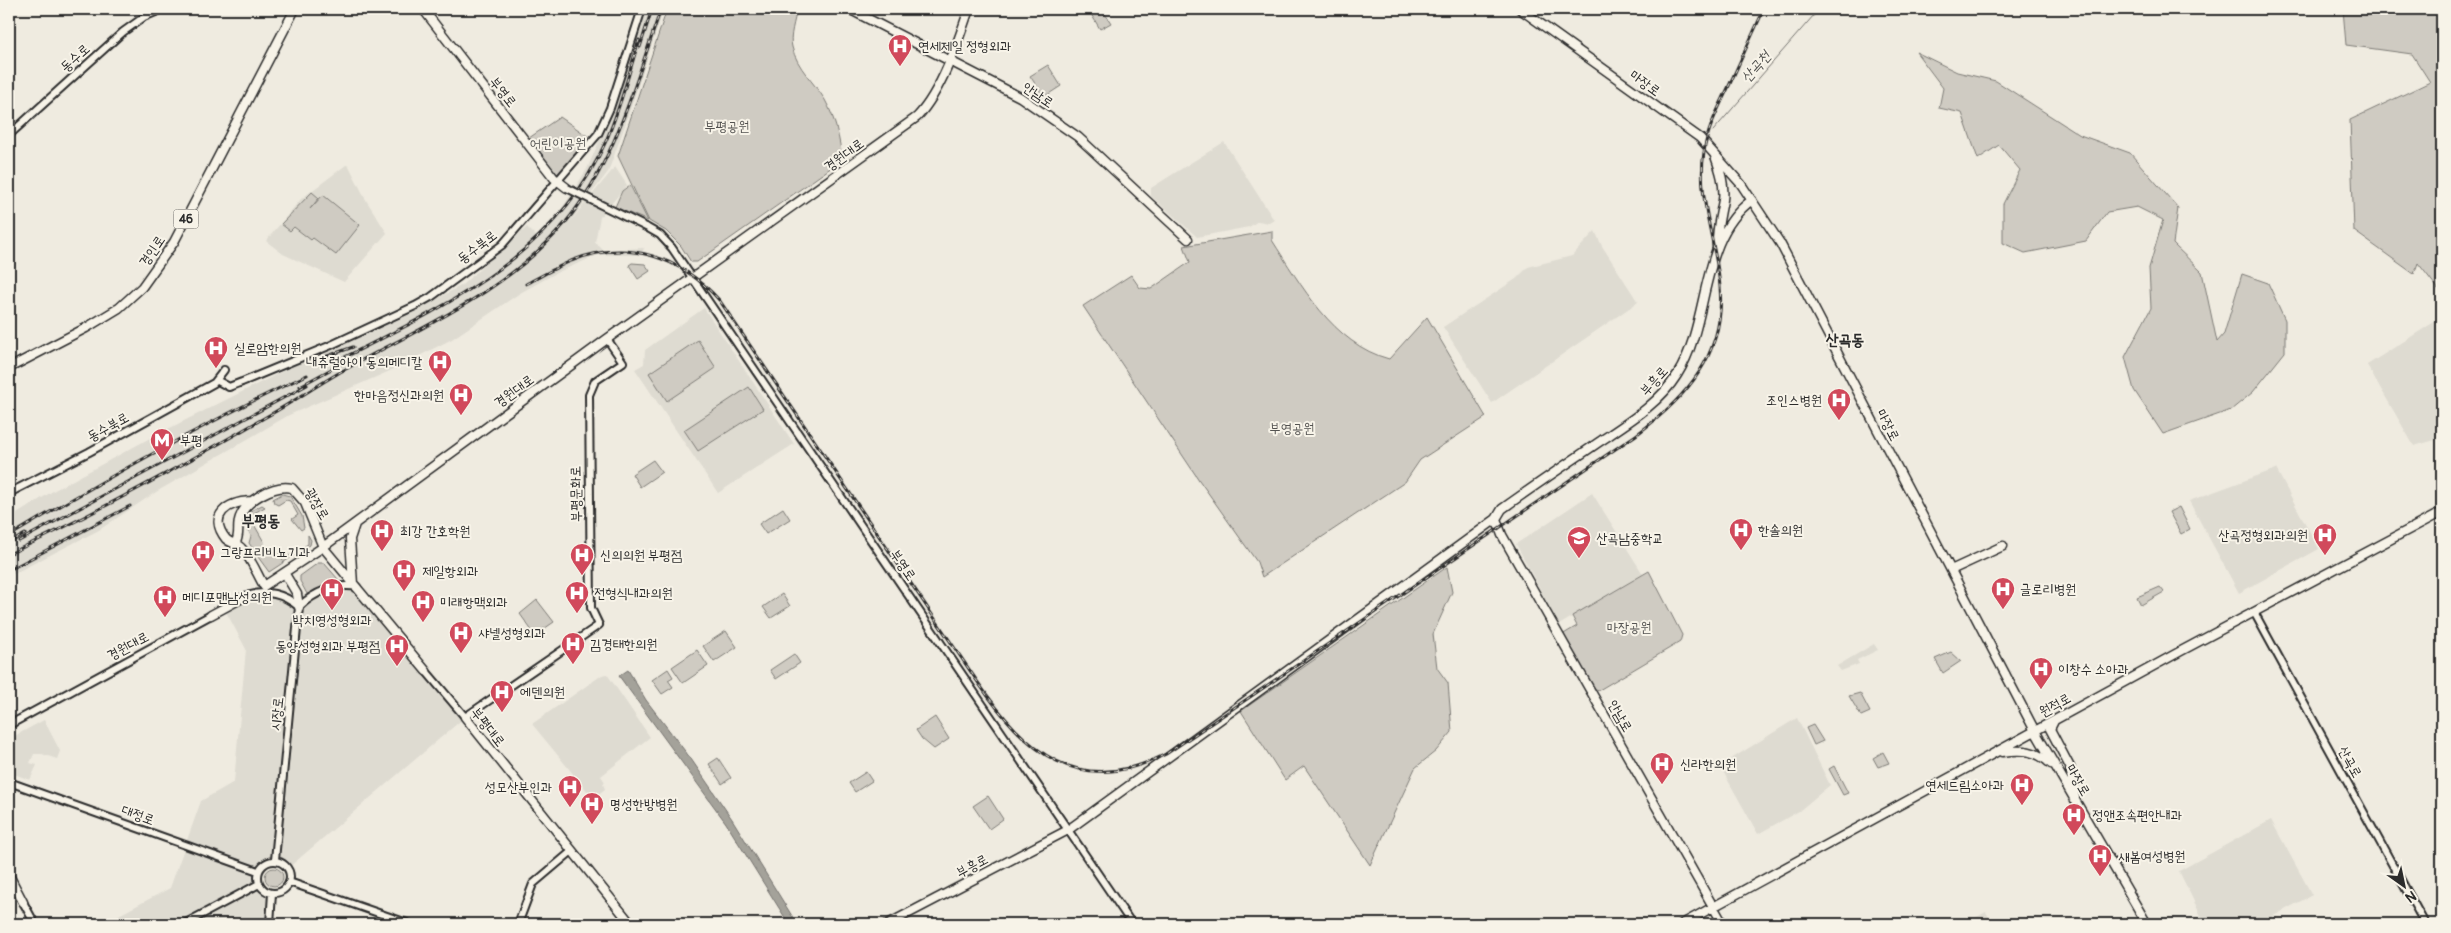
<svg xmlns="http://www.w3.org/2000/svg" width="2451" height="933" font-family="Pangolin,'Poor Story',sans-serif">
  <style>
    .built { fill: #dedbd1 }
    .green { fill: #cfcbc2; stroke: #7d7b76 }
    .water { fill: #a4a29a; stroke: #74726e }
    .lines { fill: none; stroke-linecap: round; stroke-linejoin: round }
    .stream { stroke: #74726e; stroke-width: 1 }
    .minor-casing { stroke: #2b2b2b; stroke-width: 10 }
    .major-casing { stroke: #2b2b2b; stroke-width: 11 }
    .minor { stroke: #f7f3e8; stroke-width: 6 }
    .major { stroke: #f7f3e8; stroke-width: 8 }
    .rail-casing { stroke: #2b2b2b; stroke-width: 3 }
    .rail { stroke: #f7f3e8; stroke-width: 1; stroke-dasharray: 4; stroke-linecap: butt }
    .minor-bridge-casing { stroke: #2b2b2b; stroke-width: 10; stroke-linecap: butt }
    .minor-bridge { stroke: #f7f3e8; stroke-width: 6 }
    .labels { text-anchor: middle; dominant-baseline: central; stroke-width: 4; stroke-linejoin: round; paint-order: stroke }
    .shield { fill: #f7f3e8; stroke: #686764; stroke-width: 1 }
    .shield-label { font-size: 12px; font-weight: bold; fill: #2b2b2b }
    .poi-label { font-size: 14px; fill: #2b2b2b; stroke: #f7f3e8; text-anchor: start }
    .street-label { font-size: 14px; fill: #2b2b2b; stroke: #f7f3e8 }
    .park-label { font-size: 14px; fill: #545351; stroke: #f7f3e8 }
    .water-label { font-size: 15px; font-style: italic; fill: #555552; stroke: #f7f3e8 }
    .quarter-label { font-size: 16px; font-weight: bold; fill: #2b2b2b; stroke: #f7f3e8 }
  </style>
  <rect width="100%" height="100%" fill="#efebe0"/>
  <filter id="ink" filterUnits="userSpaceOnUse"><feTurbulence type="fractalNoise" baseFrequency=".02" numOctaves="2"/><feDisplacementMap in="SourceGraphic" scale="10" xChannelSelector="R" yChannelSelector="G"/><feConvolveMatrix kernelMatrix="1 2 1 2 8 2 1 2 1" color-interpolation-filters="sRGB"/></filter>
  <g filter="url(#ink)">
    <!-- built -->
    <path class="built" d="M646 9H664L624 128 608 172 568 224 615 167 627 185 600 217 595 242 603 250 644 248 642 255H598L558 272 520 293 452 339 392 370 289 415 156 492 99 530 9 576V519L53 491 152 437 325 350 413 312 462 285 527 227 536 236 542 231 561 210 587 169 609 119Z
      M1224 142 1274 220 1269 223 1258 221 1249 227 1197 237 1151 196V188Z
      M346 165 349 166 366 200 387 233 344 282 283 254 266 241 301 199Z
      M1595 231 1602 246 1638 302 1492 403 1443 327 1516 279 1528 267 1572 256Z
      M704 308 794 444 718 493 635 369 644 364 645 350Z
      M2442 317V438L2414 446 2367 365Z
      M2276 469 2319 549 2239 593 2189 501Z
      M1592 493 1643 574 1559 625 1516 544Z
      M357 587 465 717 288 868 283 863 275 860 262 865 258 871 259 884 263 890 272 893 270 924H102L170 888 201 801 234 782 246 649 224 608 246 596 265 592 299 607 322 592Z
      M1874 644 1878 650 1857 660 1859 664 1841 671 1837 666Z
      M607 674 650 737 601 776 605 782 603 784 605 789 593 798 532 724 602 675Z
      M1797 718 1830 785 1799 811 1758 834 1720 766Z
      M44 720 60 751 57 759 42 754H34L30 763 37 765 30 780 9 772V739Z
      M2271 820 2312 895 2259 924H2205L2179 871Z
      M1986 912 1993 924H1964Z"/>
    <!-- green -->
    <path class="green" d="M667 9H797C795 20 789 37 792 47 797 68 814 82 825 100 835 118 840 139 842 160L697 262H691L681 246 666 231 649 221 618 156Z
      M1088 9H1102L1111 23 1100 29Z
      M2343 9H2442V294L2418 263 2414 274 2354 231 2350 120 2430 82 2412 54 2346 45Z
      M1916 52 1957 72 1996 81 2080 135 2130 153 2178 208 2173 244 2202 272 2217 342 2224 334 2242 274 2268 283 2285 320V352L2253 392 2231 410 2163 434 2134 390 2125 357 2151 308 2149 268 2163 220 2137 207 2107 212 2086 241 2025 253 2003 243V204L2020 170 1999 145 1978 159 1962 113 1939 108 1943 88Z
      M1048 65 1061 86 1044 97 1030 76Z
      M560 117 589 137 558 175 529 138Z
      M630 185 648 221 615 207 622 191Z
      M312 192 319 198 310 209 323 195 360 225 336 255 313 238 311 240 294 227 290 231 281 224Z
      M1272 231V240C1301 285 1333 344 1389 359L1427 317 1486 417 1420 460 1405 482 1262 577 1257 562 1199 480 1083 306 1131 275 1140 288 1151 289 1190 262 1184 246Z
      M632 263 645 264 650 271 638 279 629 265Z
      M698 340 716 368 667 401 649 373Z
      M749 387 763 409 698 451 684 430Z
      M653 460 662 472 640 487 632 474Z
      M282 494 290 496 302 516 304 528 301 530 292 519 298 515 290 501 286 500 278 505 274 503 273 499Z
      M262 505 265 507 254 513 252 521 264 542 262 548 258 551 253 549 249 543 251 536 243 519 247 513Z
      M2179 507 2190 529 2181 534 2169 512Z
      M783 508 790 519 766 534 759 524Z
      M308 535 311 540 310 545 269 572 258 557 267 550 278 553 283 560 308 544Z
      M318 563H324L338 579 337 583 307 594 300 581V576Z
      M1447 567 1452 592 1433 634 1437 668 1448 683 1452 732 1436 751 1415 768 1370 865 1304 766 1285 780 1241 711Z
      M1649 571 1682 635 1680 642 1599 690 1595 689 1562 635 1577 626 1572 616Z
      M2160 587 2164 592 2141 605 2137 597Z
      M782 594 790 606 771 618 763 607Z
      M537 600 554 622 535 635 520 614Z
      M726 631 737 647 714 662 703 646Z
      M697 650 708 666 683 683 672 667Z
      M1951 652 1961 661 1943 673 1935 659Z
      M794 654 800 663 776 679 770 670Z
      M668 669 673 677 668 680 673 687 662 694 652 680Z
      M1860 693 1870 712 1861 716 1849 696Z
      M935 717 949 739 934 749 922 739 916 730Z
      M1813 725 1823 741 1814 745 1806 728Z
      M1883 752 1889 763 1878 767 1873 758Z
      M718 758 731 778 722 784 709 764Z
      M1834 766 1848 793 1843 795 1829 769Z
      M866 772 872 781 855 792 849 783Z
      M988 796 1003 819 989 829 973 806Z
      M265 877a9 9 0 1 1 18 0a9 9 0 1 1-18 0Z"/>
    <!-- water -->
    <path class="water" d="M628 670 646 700 691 759 732 819 797 924H789L726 823 619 676Z"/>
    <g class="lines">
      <!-- stream -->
      <path class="stream" d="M1713 131 1814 15"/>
      <!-- minor casing -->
      <g class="minor-casing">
        <path id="minor" d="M9 135 123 32 144 17 163 9
          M646 227 660 235 672 248 1132 924
          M218 381 229 387 242 382 329 346 415 306 431 297 502 245 598 134 610 108 642 9
          M9 493 89 452 214 383 224 370
          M246 596C267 590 283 593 299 607
          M299 607C314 592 336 583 357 587
          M2254 612 2425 924
          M426 671 465 717 599 625 591 608 589 395 595 381 623 362 607 339
          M9 725 211 615
          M9 782 258 871
          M275 860 299 607
          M258 877a16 16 0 1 1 32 0a16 16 0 1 1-32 0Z
          M289 882 410 924
          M23 902 35 924
          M184 924 259 884
          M270 924 272 893
          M518 924 533 884 572 851"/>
      </g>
      <!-- major casing -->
      <g class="major-casing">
        <path id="major" d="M423 9 554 178 567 188
          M849 9 1020 97 1078 137 1188 239
          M1520 9 1700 138 1741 184 1780 243 2035 731 2147 924
          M1715 156C1720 170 1725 185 1723 200 1720 217 1716 230 1717 248
          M9 368 86 328 119 308 142 287 174 242 295 9
          M251 501C228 502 207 515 226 539 231 544 238 543 242 549 251 558 257 574 264 586L323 547 607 339 917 117C941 92 958 42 969 9
          M1496 519 1502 535 1723 924
          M1496 519 1502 509C1534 486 1567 464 1599 442 1627 423 1659 404 1677 375 1711 322 1698 239 1752 200
          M235 544C241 534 236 527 240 517 246 500 274 484 292 488L305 503 323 547 426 671
          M1951 570 2003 546
          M285 574 297 594 299 607
          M353 584 350 539 355 524
          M211 615 246 596
          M465 717 631 924
          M2054 721 2050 729 2070 767 2075 797
          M2002 752C2022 749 2036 750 2051 764
          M9 875 23 902
          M888 924 1068 830 1496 519
          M1682 924 2181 651 2442 512"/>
      </g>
      <!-- minor -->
      <use href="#minor" class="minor"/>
      <!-- major -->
      <use href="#major" class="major"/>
      <!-- rail casing -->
      <g class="rail-casing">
        <path id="rail" d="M640 47 652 9
          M526 284C541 276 555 268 571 261 628 238 681 257 720 301L977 681C1026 752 1077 799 1166 754L1636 435C1686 398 1726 354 1720 287 1719 271 1715 255 1712 239 1706 210 1699 182 1704 152 1707 130 1718 109 1728 88 1740 62 1752 35 1764 9
          M322 358 353 347
          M339 360C444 307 556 256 606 141 620 109 629 73 639 40
          M300 386 348 360
          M13 534C108 477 206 422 307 375
          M19 541 307 385
          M9 543 25 534
          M9 554C96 513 181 466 264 418 292 403 317 385 344 370 421 327 507 292 565 223 616 161 635 83 661 9
          M9 570 130 506"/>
      </g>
      <!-- rail -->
      <use href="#rail" class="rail"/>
      <!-- minor-bridge casing -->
      <g class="minor-bridge-casing">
        <path id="minor-bridge" d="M567 188 646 227"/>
      </g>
      <!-- minor-bridge -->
      <use href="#minor-bridge" class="minor-bridge"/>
    </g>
  </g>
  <!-- icons -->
  <defs>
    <g id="hospital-pin" transform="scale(1.25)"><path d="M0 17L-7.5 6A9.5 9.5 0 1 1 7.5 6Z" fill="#d1495b" stroke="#f7f3e8"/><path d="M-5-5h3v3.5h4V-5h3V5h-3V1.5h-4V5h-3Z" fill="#fff"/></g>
    <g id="metro-pin" transform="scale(1.25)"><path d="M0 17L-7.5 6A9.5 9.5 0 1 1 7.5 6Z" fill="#d1495b" stroke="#f7f3e8"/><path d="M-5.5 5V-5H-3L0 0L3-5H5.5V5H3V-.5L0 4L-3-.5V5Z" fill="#fff"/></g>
    <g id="school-pin" transform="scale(1.25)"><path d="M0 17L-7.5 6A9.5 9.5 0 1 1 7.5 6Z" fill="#d1495b" stroke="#f7f3e8"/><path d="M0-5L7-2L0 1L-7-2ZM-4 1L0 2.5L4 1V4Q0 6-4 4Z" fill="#fff"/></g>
  </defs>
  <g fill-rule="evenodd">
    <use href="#hospital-pin" x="900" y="46"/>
    <use href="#hospital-pin" x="216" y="348"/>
    <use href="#hospital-pin" x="440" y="362"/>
    <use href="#hospital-pin" x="461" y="395"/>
    <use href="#hospital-pin" x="1839" y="400"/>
    <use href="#metro-pin" x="162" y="440"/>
    <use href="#hospital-pin" x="1741" y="530"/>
    <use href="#hospital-pin" x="382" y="531"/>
    <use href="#hospital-pin" x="2325" y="535"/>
    <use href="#school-pin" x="1579" y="538"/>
    <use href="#hospital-pin" x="203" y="552"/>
    <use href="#hospital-pin" x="582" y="555"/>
    <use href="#hospital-pin" x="404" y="571"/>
    <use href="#hospital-pin" x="2003" y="589"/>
    <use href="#hospital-pin" x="332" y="590"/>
    <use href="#hospital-pin" x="577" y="593"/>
    <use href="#hospital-pin" x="165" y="597"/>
    <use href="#hospital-pin" x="423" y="602"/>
    <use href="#hospital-pin" x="461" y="633"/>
    <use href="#hospital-pin" x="573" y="644"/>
    <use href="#hospital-pin" x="397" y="646"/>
    <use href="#hospital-pin" x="2041" y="669"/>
    <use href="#hospital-pin" x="502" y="692"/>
    <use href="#hospital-pin" x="1662" y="764"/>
    <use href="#hospital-pin" x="2022" y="785"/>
    <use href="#hospital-pin" x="570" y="787"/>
    <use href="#hospital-pin" x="592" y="804"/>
    <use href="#hospital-pin" x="2074" y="815"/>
    <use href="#hospital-pin" x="2100" y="856"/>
  </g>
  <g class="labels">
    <!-- shield labels -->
    <rect class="shield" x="173.5" y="209.5" width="25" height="19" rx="4"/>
    <g class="shield-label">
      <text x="186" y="219">46</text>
    </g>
    <!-- poi labels -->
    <g class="poi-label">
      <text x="918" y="46">연세제일 정형외과</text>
      <text x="234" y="348">실로암한의원</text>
      <text x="422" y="362" text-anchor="end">내츄럴아이 동의메디칼</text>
      <text x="444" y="395" text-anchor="end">한마음정신과의원</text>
      <text x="1822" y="400" text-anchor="end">조인스병원</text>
      <text x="180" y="440">부평</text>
      <text x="1758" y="530">한솔의원</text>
      <text x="400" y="531">최강 간호학원</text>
      <text x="2308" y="535" text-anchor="end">산곡정형외과의원</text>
      <text x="1596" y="538">산곡남중학교</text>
      <text x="220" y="552">그랑프리비뇨기과</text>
      <text x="600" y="555">신의의원 부평점</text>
      <text x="422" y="571">제일항외과</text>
      <text x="2020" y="589">글로리병원</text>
      <text x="594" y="593">전형식내과의원</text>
      <text x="182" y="597">메디포맨남성의원</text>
      <text x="440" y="602">미래항맥외과</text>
      <text x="332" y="620" text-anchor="middle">박치영성형외과</text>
      <text x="478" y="633">샤넬성형외과</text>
      <text x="590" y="644">김경태한의원</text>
      <text x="380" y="646" text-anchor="end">동양성형외과 부평점</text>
      <text x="2058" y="669">이창수 소아과</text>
      <text x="520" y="692">에덴의원</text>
      <text x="1680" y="764">신라한의원</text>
      <text x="2004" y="785" text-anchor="end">연세드림소아과</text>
      <text x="552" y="787" text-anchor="end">성모산부인과</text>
      <text x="610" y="804">명성한방병원</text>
      <text x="2092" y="815">정앤조속편안내과</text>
      <text x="2118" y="856">새봄여성병원</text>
    </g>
    <!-- street labels -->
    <g class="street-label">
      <text transform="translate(75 58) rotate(-42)">동수로</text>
      <text transform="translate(1645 83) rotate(36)">마장로</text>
      <text transform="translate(503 92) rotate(52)">부영로</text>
      <text transform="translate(1038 95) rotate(34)">안남로</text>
      <text transform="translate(844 155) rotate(-36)">경원대로</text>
      <text transform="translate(477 247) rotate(-37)">동수북로</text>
      <text transform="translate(152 251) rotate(-56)">경인로</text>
      <text transform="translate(1654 381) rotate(-48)">부흥로</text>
      <text transform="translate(514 391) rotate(-36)">경원대로</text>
      <text transform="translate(1888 425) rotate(63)">마장로</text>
      <text transform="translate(108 427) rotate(-29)">동수북로</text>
      <text transform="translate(576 494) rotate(-91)">부평문화로</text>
      <text transform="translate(317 504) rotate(60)">광장로</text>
      <text transform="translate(903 565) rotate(56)">부영로</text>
      <text transform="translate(128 646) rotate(-28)">경원대로</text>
      <text transform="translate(2055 705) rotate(-29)">원적로</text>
      <text transform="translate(277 714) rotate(-84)">시장로</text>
      <text transform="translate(1620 716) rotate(60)">안남로</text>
      <text transform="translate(488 727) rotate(52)">부평대로</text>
      <text transform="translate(2350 762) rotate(61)">산곡로</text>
      <text transform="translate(2078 780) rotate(60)">마장로</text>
      <text transform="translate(138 815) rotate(20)">대정로</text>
      <text transform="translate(972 866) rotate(-28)">부흥로</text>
    </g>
    <!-- park labels -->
    <g class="park-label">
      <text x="727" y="126">부평공원</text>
      <text x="558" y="143">어린이공원</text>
      <text x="1292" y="428">부영공원</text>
      <text x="1629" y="627">마장공원</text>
    </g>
    <!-- water labels -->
    <g class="water-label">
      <text transform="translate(1756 67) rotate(-49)">산곡천</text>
    </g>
    <!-- quarter labels -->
    <g class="quarter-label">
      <text x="1845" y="340">산곡동</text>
      <text x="261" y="521">부평동</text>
    </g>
  </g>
  <!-- margin -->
  <rect width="2451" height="933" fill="none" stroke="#f7f3e8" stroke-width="30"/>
  <rect x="15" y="15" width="2421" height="903" fill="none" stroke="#2b2b2b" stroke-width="2" filter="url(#ink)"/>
  <!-- north arrow -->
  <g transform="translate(2404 886) rotate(147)" stroke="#f7f3e8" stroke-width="4" paint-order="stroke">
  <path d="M0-4L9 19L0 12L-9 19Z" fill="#2b2b2b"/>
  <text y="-8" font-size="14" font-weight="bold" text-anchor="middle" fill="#2b2b2b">N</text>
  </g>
</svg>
